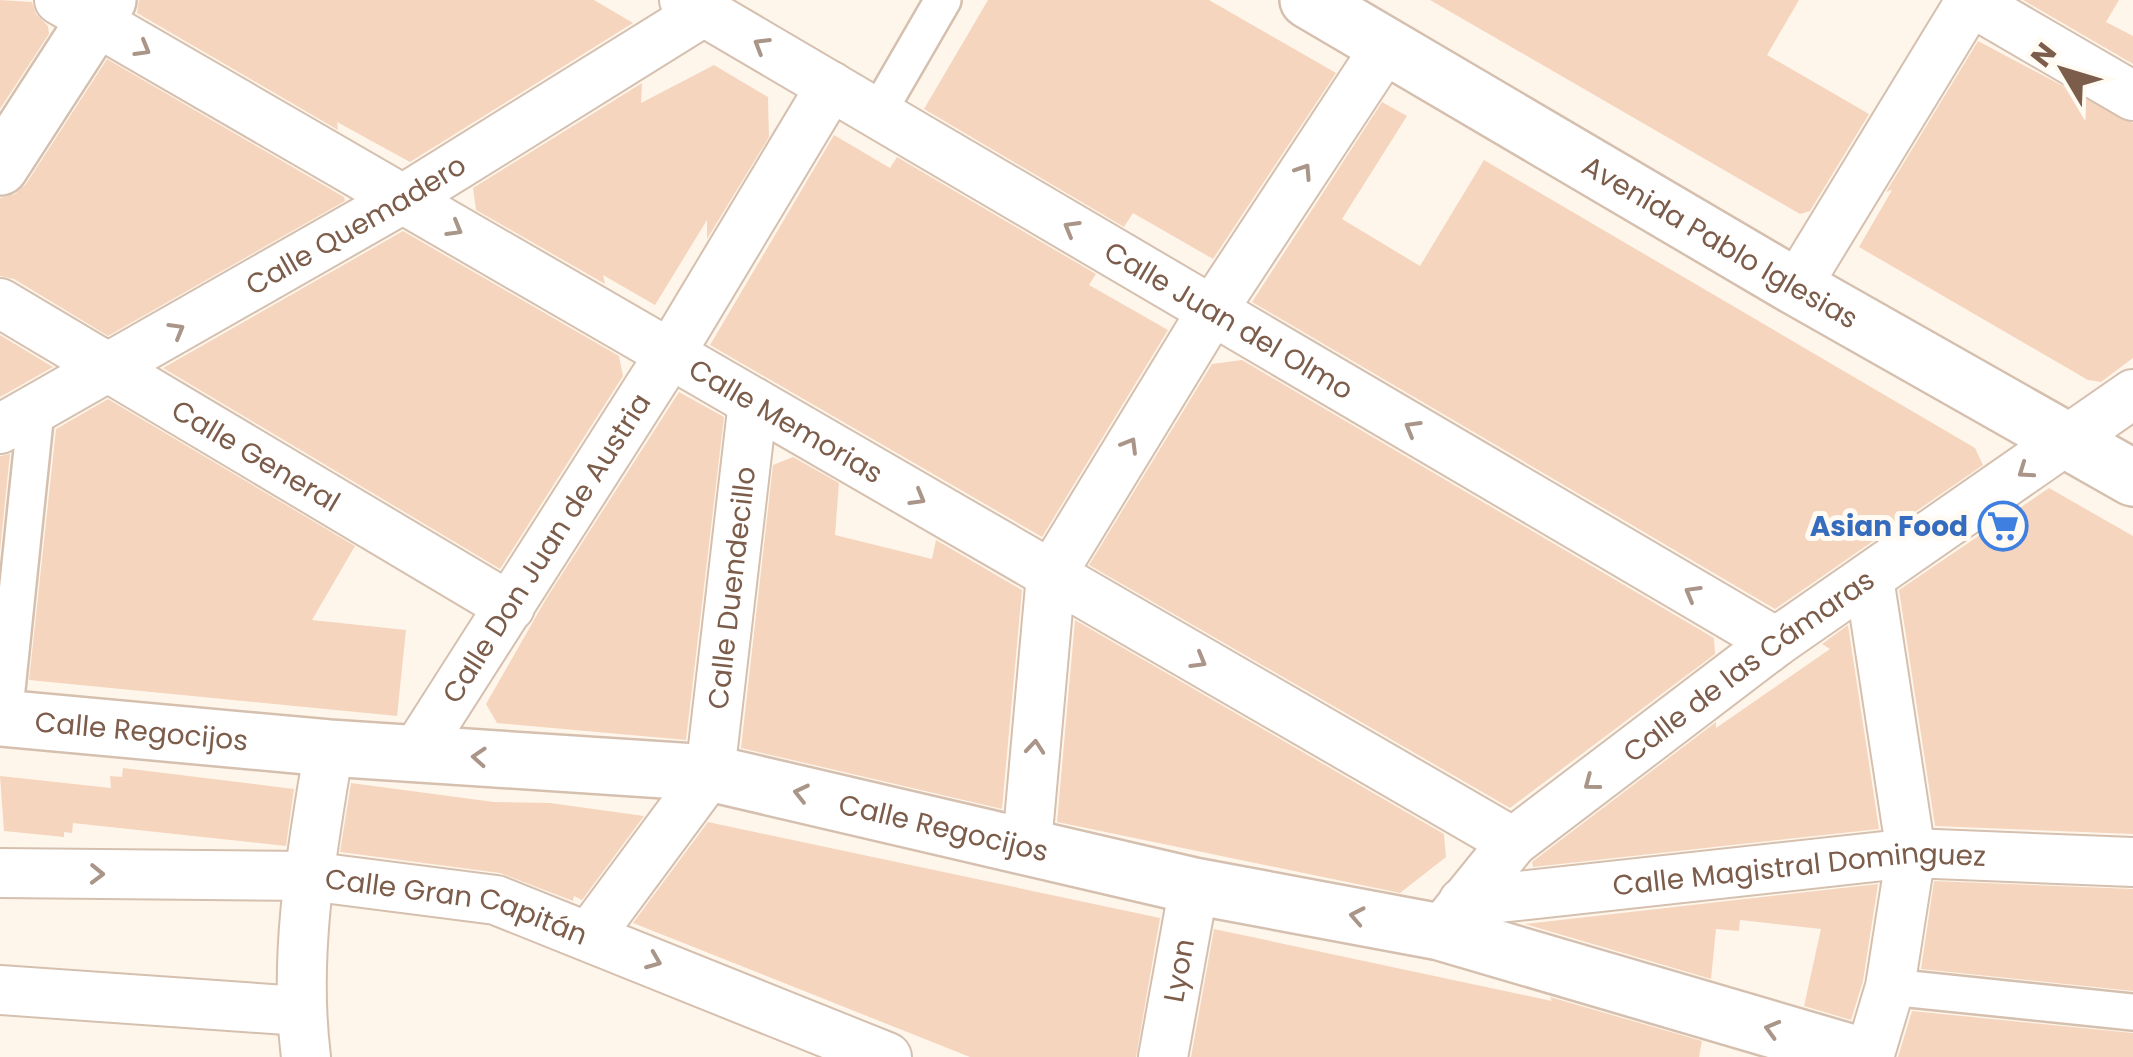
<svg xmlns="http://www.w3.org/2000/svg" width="2133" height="1057" font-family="Poppins,sans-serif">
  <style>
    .building { fill: #f6d5bf }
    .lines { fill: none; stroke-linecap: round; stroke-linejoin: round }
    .pedestrian-casing { stroke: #d5c0b0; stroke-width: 40 }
    .minor-casing { stroke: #d5c0b0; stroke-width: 52 }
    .tertiary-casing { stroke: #d5c0b0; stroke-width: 60 }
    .pedestrian { stroke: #fff; stroke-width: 35 }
    .minor { stroke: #fff; stroke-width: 48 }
    .tertiary { stroke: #fff; stroke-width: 55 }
    .oneway { stroke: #aa9589 }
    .labels { text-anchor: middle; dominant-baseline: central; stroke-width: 10; stroke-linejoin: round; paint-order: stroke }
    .street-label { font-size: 28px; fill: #7c5c4a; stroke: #fffaf2 }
    .shop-label { font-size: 28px; font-weight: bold; fill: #366cbe; stroke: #fffaf2; text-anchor: end }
  </style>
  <rect width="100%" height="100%" fill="#fef6ea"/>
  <!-- building -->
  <path class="building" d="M0 0 32 2 36 14 48 26 49 34 0 109Z
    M139 0H594L633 23 410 162 337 122 338 130 137 13Z
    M988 0H1209L1336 73 1213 259 1133 213 1124 227 924 109Z
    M1430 0H1799L1767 55 1869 114 1810 211 1800 214Z
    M2023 0H2119L2106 22 2133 36V64Z
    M1978 41 2133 123V358L2101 382 2088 380 1859 247 1892 190 1886 192Z
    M107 59 344 197 345 201 108 336 14 279 0 276V198L15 194 26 184Z
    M714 65 768 97 769 137 707 239V220L655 305 603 275 605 284 476 210 473 188 642 83 641 103Z
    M1382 102 1407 116 1342 219 1420 266 1484 160 1975 448 1983 465 1775 609 1252 302Z
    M834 135 890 168 897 157 1096 274 1089 285 1168 330 1042 537 710 345Z
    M403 231 619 356 623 376 500 569 163 368Z
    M0 335 53 367 0 397Z
    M1242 360 1714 638 1715 654 1510 808 1089 565 1212 364Z
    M679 392 724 417 686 740 497 723 486 704 546 599Z
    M108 399 355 546 312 620 406 630 397 716 29 680 56 429Z
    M10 454 0 551V456Z
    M793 457 839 483 835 535 932 559 936 540 1022 590 1002 809 741 748 773 465Z
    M2049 488 2133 536V834L1935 826 1899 590Z
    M1075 620 1444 834 1446 857 1400 893 1057 822Z
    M1848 625 1879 829 1533 867 1532 862 1716 722V728L1830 649 1822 644Z
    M123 768 294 789 286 846 73 823 72 833 64 832V837L4 831 0 776 111 788 110 776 122 777Z
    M351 783 494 802 550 803 644 816 582 900 574 896 573 901 500 873 340 852Z
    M708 822 1160 918 1136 1057H970L633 923Z
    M1934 881 2133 889V991L1921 969Z
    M1878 884 1863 981 1851 1020 1804 1006 1821 929 1740 920 1739 931 1716 929 1711 979 1525 924Z
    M1214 929 1552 1001 1550 997 1702 1041 1699 1057H1191Z
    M1912 1011 2133 1033V1057H1898Z"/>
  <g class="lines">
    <!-- pedestrian casing -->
    <g class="pedestrian-casing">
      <path id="pedestrian" d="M877 114 943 0
        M4 718 36 411
        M1890 987 2133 1012"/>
    </g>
    <!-- minor casing -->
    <g class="minor-casing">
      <g id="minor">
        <path id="s1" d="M59 0 1513 842"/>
        <path id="s2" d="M684 0 1776 642"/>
        <path d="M1968 0 2133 96"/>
        <path d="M1796 287 1971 0"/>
        <path id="s3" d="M0 303 510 607"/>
        <path id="s4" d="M0 429 403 199 705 11"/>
        <path id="s5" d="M416 752 670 354 831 86"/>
        <path d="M1027 844 1051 575 1212 311 1387 45"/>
        <path id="s6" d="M0 873 308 876 496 900 887 1057"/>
        <path id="s7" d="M1463 902 1911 853 2133 862"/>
        <path id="s8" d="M1440 932 1513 842 1776 642 2133 394"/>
        <path id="s9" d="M590 935 710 773 753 402"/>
        <path d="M0 990 300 1011"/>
        <path d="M306 1057C293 954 312 850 329 748"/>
        <path id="s10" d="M1163 1057 1194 886"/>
        <path d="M1869 1057 1890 987 1911 853 1869 578"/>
      </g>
    </g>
    <!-- tertiary casing -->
    <g class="tertiary-casing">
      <g id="tertiary">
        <path id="s11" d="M1308 0 1796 287 2133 478"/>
        <path d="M0 167 108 0"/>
        <path id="s12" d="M0 718 329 748 710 773 1194 886 1440 932 1866 1057"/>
      </g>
    </g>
    <!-- pedestrian -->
    <use href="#pedestrian" class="pedestrian"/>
    <!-- minor -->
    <use href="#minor" class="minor"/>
    <!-- tertiary -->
    <use href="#tertiary" class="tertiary"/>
  </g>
  <!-- one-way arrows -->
  <defs><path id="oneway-chevron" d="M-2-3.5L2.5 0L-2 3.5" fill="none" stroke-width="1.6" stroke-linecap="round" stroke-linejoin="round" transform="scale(2.5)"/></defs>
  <g class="oneway">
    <use href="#oneway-chevron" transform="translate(761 45) rotate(-149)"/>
    <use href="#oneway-chevron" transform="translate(143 49) rotate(30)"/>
    <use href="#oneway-chevron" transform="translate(1304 171) rotate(-57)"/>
    <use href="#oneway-chevron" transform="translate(1071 228) rotate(-150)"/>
    <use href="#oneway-chevron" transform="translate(455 229) rotate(30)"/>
    <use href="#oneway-chevron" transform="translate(177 330) rotate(-30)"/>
    <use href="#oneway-chevron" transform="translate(1412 428) rotate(-150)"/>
    <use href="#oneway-chevron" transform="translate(1130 445) rotate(-59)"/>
    <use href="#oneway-chevron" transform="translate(2025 471) rotate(145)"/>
    <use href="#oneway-chevron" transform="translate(918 498) rotate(30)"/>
    <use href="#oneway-chevron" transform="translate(1692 593) rotate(-150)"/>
    <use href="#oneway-chevron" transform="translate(1199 661) rotate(30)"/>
    <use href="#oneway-chevron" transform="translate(1035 747) rotate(-85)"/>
    <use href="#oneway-chevron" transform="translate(479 757) rotate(-176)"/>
    <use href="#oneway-chevron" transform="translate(1591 783) rotate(143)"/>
    <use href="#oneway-chevron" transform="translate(801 793) rotate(-167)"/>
    <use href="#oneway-chevron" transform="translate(97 874) rotate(1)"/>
    <use href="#oneway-chevron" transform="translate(1357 916) rotate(-169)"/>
    <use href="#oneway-chevron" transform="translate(654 961) rotate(22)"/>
    <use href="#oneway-chevron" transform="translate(1772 1029) rotate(-164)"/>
  </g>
  <!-- icons -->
  <defs>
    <g id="supermarket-ring" transform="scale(2.5)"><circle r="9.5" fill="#fffaf2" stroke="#3f7fe0" stroke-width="1.5"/><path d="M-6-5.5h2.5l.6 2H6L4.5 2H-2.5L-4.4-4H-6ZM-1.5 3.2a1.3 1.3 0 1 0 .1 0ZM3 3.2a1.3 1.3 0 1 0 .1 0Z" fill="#3f7fe0"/></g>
  </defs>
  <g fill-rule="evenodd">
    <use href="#supermarket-ring" x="2003" y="526"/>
  </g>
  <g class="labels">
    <!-- street labels -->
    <g class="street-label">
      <text stroke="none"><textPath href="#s4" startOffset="410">Calle Quemadero</textPath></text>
      <text stroke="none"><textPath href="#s11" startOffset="478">Avenida Pablo Iglesias</textPath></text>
      <text stroke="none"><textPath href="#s2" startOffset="632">Calle Juan del Olmo</textPath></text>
      <text stroke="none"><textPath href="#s1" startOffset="840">Calle Memorias</textPath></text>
      <text stroke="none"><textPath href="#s3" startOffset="298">Calle General</textPath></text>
      <text stroke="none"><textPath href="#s5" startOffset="242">Calle Don Juan de Austria</textPath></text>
      <text stroke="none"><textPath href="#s9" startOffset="388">Calle Duendecillo</textPath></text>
      <text stroke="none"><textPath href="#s8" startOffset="410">Calle de las Cámaras</textPath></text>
      <text stroke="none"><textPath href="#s12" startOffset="142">Calle Regocijos</textPath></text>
      <text stroke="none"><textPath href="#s12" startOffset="952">Calle Regocijos</textPath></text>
      <text stroke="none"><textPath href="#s7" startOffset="338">Calle Magistral Dominguez</textPath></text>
      <text stroke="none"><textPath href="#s6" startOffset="460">Calle Gran Capitán</textPath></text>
      <text stroke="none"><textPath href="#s10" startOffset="88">Lyon</textPath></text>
    </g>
    <!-- shop labels -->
    <g class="shop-label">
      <text x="1968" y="526">Asian Food</text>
    </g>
  </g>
  <!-- north arrow -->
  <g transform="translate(2063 70) rotate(308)" stroke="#fffaf2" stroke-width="8" paint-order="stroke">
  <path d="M0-8L18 38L0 25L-18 38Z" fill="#7c5c4a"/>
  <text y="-15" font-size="28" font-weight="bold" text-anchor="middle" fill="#7c5c4a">N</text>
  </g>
</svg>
